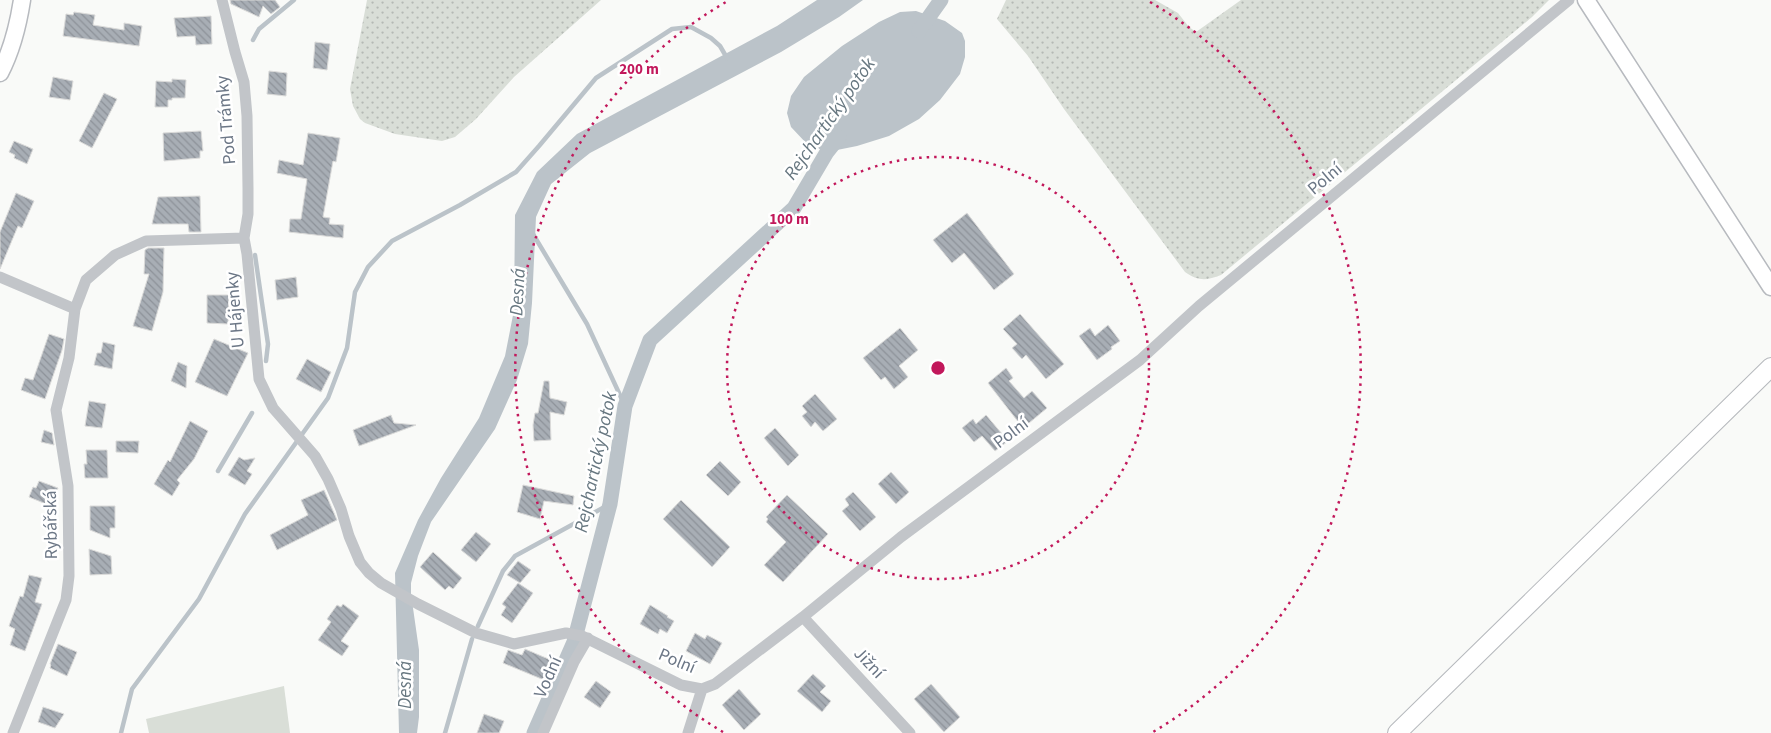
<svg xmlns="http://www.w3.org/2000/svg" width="1771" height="733" font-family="'Source Sans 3',sans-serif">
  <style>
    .grass { fill: url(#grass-dots) }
    .green { fill: #d9ded7 }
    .water { fill: #bbc3c9 }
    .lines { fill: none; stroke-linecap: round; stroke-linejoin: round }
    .stream { stroke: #bbc3c9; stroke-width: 4.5 }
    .canal { stroke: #bbc3c9; stroke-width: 15 }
    .building { fill: url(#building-back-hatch); stroke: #dbdbda }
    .secondary-casing { stroke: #b7babf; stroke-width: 19 }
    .primary-casing { stroke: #b6b9bd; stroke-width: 20 }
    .street { stroke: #c2c5c9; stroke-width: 11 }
    .secondary { stroke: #fff; stroke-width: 16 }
    .primary { stroke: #fff; stroke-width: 18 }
    .ring { fill: none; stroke: #c2185b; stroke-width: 2.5; stroke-dasharray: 2.5 5 }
    .labels { text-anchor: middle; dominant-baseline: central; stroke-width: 5; stroke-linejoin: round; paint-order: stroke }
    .street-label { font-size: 18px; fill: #6c7786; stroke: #fff }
    .water-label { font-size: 19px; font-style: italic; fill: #677780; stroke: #fff }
    .centre { fill: #c2185b; stroke: #fff; stroke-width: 2.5 }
    .ring-label { font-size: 15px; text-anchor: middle; font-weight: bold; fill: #c2185b; stroke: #fff; stroke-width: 5; stroke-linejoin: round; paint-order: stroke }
  </style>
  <defs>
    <pattern id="grass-dots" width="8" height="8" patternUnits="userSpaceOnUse" patternTransform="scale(1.25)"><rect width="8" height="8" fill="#d9ded7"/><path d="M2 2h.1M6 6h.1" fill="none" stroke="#b4b9b4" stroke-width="1.8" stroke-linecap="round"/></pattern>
    <pattern id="building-back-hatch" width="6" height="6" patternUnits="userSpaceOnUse" patternTransform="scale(1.25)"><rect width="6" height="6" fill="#a8aeb5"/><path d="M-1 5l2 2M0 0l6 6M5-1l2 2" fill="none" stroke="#8d9299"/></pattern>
  </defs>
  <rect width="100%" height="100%" fill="#f9faf8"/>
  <!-- grass -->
  <path class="grass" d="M367 0H601L514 77 476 119 455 137 442 141 395 134 365 123 360 119 353 106 350 89Z
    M1006 0H1155L1178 13 1189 27 1196 32 1241 0H1549L1532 17 1221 275C1206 281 1198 281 1185 272L1064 109 1028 56 997 19Z"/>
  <!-- green -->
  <path class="green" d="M284 686 290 733H149L146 719Z"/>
  <!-- water -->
  <path class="water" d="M817 0H863L839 17 781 52 590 153 551 184 536 217 532 303 528 344 517 380 495 429 431 522 418 556 411 583V594L419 650V717L417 733H399L395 573 418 520 441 478 479 418 505 356 514 310 515 215 537 172 577 134 777 26Z
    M916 11 945 21 962 33 965 41V57L960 74 940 100 919 119 889 136 857 146 827 152 807 144 791 127 787 113 791 96 804 77 842 46 879 22 900 12Z"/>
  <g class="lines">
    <!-- stream -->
    <path class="stream" d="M253 40 259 29 294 0
      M533 234 587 324 625 406
      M255 255 268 344 266 361
      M218 471 252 413
      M478 626 503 571 515 556 610 504
      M121 733 132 689 199 599 245 514 328 398 347 348 355 292 368 267 392 241 460 205 516 172 539 146 596 78 672 29 691 27 711 38 720 46 727 58
      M445 733 472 639"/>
    <!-- canal -->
    <path class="canal" d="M919 31 941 0
      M534 733 574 642 610 504 625 406 650 340 794 208 827 152 839 137"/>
  </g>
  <!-- building -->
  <path class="building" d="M230 0H275L280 7 271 14 263 6 259 17 231 4Z
    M74 12 95 15 93 25 124 30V23L142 26 139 46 63 36 66 14 73 15Z
    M211 16 212 44 196 45 195 36 177 37 174 18Z
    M315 42 330 44 327 70 313 68Z
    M269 71 287 73 286 96 267 94Z
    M53 77 73 81 70 100 49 97Z
    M172 79 186 80 185 98H172V100H168V107H155L156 81 172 82Z
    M104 93 117 99 92 148 79 141Z
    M201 131 203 151H200V158L164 161 163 133Z
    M308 133 340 138 336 162 333 161 323 217 330 218 329 224 344 225 343 238 289 232 290 219H301L307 179 277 173 279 160 303 165Z
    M14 141 33 149 27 164 14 158 15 155 9 152Z
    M16 193 34 201 22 228 18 226 0 269V232Z
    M200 196 201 232H189L188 224H152L158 197Z
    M967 213 1014 274 994 290 964 253 952 263 933 240Z
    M148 248H164L163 292 152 331 133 326 149 274H144L145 250Z
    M296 277 298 297 277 300 275 280Z
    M207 295H229L228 324 207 323Z
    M1020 314 1064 364 1046 379 1026 355 1022 359 1012 348 1017 344 1003 329Z
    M1108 325 1120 341 1111 347 1112 349 1097 360 1079 336 1090 328 1095 336Z
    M900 328 918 350 899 366 908 377 894 389 885 377 881 380 863 358Z
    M49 334 64 339 62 350 45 399 21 390 25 378 33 380Z
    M214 339 248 353 227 396 195 382Z
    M103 342 115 345 112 369 94 365 97 353H101Z
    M307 359 331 372 321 392 296 379Z
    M178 362 187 366 186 388 171 381Z
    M1006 368 1013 378 1009 381 1024 398 1032 391 1047 408 1023 428 988 383Z
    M544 381H549L550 398 567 402 564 415 550 412 551 440 534 441 533 425 535 413H538Z
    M815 394 837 419 823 431 815 422 811 427 802 416 807 412 802 406Z
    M89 401 106 404 102 428 85 426Z
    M391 415 394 423 416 425 359 446 353 430Z
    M986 415 1008 441 995 451 982 436 974 442 962 428 973 419 976 424Z
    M190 421 208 431 194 459 177 480 180 483 172 496 154 484 168 460 170 462Z
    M775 428 799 455 788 466 764 438Z
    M44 430 52 433 54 445 41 442Z
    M116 441H139L138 453 116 452Z
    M86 450H107L108 478H85L84 464H87Z
    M239 457 244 460 255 458 247 471 252 474 245 485 228 475Z
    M720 461 741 482 728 496 706 475Z
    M891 472 909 492 896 504 878 484Z
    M39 481 58 488 51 506 29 497 33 487 36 488Z
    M523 485 574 496 573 505 544 501 540 519 517 512Z
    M324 490 337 520 277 550 270 535 308 515 301 500Z
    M853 492 876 517 860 531 842 511 849 505 845 499Z
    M787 495 828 534 783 582 764 565 786 542 766 522 768 519 766 517Z
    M681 500 730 547 712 567 663 519Z
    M90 506H115V528H110V538L90 530Z
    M476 532 491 544 476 562 461 550Z
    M89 549 111 556 112 574 90 575Z
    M433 552 462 578 453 589 449 586 445 590 420 567Z
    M518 561 531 570 520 583 507 575Z
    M29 575 42 578 35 602 42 604 25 651 10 645 15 629 9 626 20 596 23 597Z
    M518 583 533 593 512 623 501 615 506 607 502 604Z
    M343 604 359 616 341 641 349 646 342 656 318 640 331 622 327 619 337 605 341 607Z
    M650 605 668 616 667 617 674 621 667 633 660 629 658 634 640 624Z
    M695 633 705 639 707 635 722 643 710 664 686 651Z
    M58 644 77 652 67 676 50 668 51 665 50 664Z
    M525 649 553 661 544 680 503 663 508 650 522 655Z
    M813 674 826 686 820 692 831 701 822 712 797 691Z
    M596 681 611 692 600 708 584 697Z
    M931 684 960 717 944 732 914 699Z
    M739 689 761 714 744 730 722 705Z
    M43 707 64 714 55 728 38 722Z
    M484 714 504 721 499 733H477Z"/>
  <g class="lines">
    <!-- secondary casing -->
    <g class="secondary-casing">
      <path id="secondary" d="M1586 0 1771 287
        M0 73C12 50 18 26 22 0"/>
    </g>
    <!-- primary casing -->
    <g class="primary-casing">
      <path id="primary" d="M1397 733 1771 367"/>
    </g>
    <!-- street -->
    <path class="street" d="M222 0 235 52 244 82 247 116 248 189V214L244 238
      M0 277 75 309 86 280 115 255 146 241 244 238 247 254 259 379 273 408 315 456 328 479 341 509 349 536 360 562 369 573 381 583 418 604 476 633 514 644 566 633 582 636 681 685 702 689 715 684 803 617 901 537 1140 360 1199 306 1569 0
      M803 617 910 733
      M13 733 66 600 69 576 68 486 56 410 69 358 75 309
      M543 733 574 662 588 638
      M688 733 702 689"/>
    <!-- secondary -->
    <use href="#secondary" class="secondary"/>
    <!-- primary -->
    <use href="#primary" class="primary"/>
  </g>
  <!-- distance rings -->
  <g class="ring">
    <circle cx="938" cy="368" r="211"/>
    <path d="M723 732A423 423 0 0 1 726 2M1150 2A423 423 0 0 1 1153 732"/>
  </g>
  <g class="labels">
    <!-- street labels -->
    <g class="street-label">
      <text transform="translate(226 120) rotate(-95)">Pod Trámky</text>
      <text transform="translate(1325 179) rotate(-40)">Polní</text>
      <text transform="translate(235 310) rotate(-95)">U Hájenky</text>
      <text transform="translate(1011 433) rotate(-37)">Polní</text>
      <text transform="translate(51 525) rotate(-91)">Rybářská</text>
      <text transform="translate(677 661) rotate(23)">Polní</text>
      <text transform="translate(869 663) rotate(47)">Jižní</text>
      <text transform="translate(548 677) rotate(-66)">Vodní</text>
    </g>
    <!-- water labels -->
    <g class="water-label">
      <text transform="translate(830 119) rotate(-55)">Rejchartický potok</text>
      <text transform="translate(518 292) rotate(-87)">Desná</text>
      <text transform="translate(596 462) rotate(-78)">Rejchartický potok</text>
      <text transform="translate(405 685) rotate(-90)">Desná</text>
    </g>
  </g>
  <circle cx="938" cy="368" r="8" class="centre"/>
  <g class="ring-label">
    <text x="639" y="74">200 m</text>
    <text x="789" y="224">100 m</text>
  </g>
</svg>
